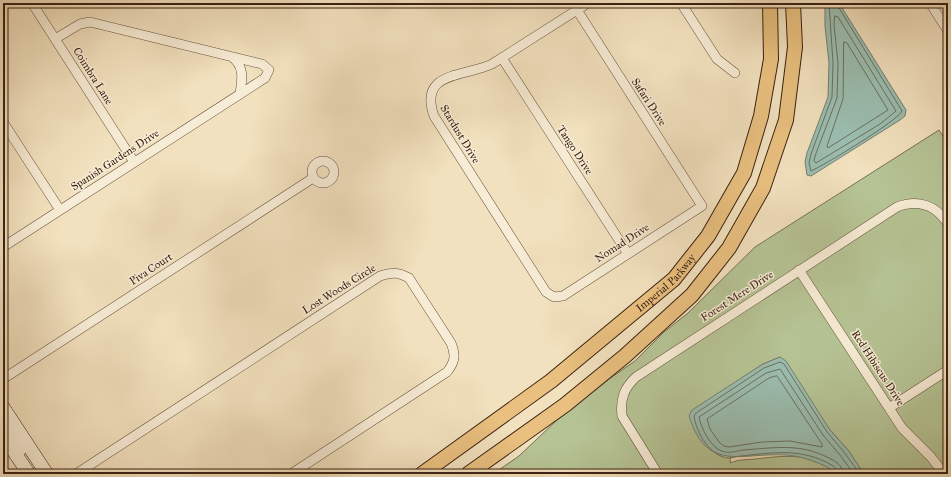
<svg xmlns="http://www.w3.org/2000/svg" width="951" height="477" font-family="'IM FELL Great Primer',serif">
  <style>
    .green { fill: #b6c495; stroke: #787254 }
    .water { fill: #9bbeb0; stroke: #747f71 }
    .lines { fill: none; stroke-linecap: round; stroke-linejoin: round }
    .shore { stroke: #6a7062; stroke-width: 1 }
    .street-casing { stroke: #68513e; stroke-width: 10 }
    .secondary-casing { stroke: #3a2113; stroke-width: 14 }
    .primary-casing { stroke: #3a2113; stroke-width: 16 }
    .street { stroke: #f7ecd5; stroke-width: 9 }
    .secondary { stroke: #f7ecd5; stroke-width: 13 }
    .primary { stroke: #e9c07f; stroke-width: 14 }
    .labels { text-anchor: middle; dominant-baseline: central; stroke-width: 3; stroke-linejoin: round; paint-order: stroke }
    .street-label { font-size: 11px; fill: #3a2113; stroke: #f7ecd5 }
  </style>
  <rect width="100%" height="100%" fill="#f2e1be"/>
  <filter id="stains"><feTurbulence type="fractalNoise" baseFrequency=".005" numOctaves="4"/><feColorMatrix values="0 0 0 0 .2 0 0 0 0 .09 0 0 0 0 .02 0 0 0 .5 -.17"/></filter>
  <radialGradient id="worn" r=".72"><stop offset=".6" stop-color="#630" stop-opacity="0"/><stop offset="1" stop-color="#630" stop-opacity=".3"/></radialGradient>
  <!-- green -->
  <path class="green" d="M939 130 948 144V474H864L848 450 830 430 780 357 763 364 736 382 730 463C739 459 747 460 755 459 781 456 816 451 836 474H493L519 456 557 420 609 379 635 361 664 332 688 313 755 247Z"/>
  <!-- water -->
  <path class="water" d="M825 3H839L906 110 905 116 900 120 811 176 807 175 805 162 807 153 828 97 829 63 825 26Z
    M780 357 786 361 830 430 848 450 864 474C856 474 844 476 837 474 834 473 830 469 827 467 817 462 806 458 795 456 746 449 708 477 689 416L692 410 763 364Z"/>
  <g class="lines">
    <!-- shore -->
    <path class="shore" d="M829 3 833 63 832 97 811 154 809 163 811 171C823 166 899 120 902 111L836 3
      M835 16 838 17 896 111 880 124 816 163 814 161 815 156 837 98 838 63 834 25Z
      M844 42 847 43 888 110 828 148 827 146 843 99Z
      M777 376 822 444V447L790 441 762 442 729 447 724 446 719 442 710 429 707 419 769 378Z
      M838 474C838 467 831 465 826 462 797 448 771 453 741 456 737 456 733 458 729 458 710 457 696 432 694 416L696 413 764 368 780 362 784 364 827 432 844 452 860 474
      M843 474C843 465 835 461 827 457 799 443 773 448 743 450 736 451 729 454 722 451 711 448 701 428 699 417L766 373 780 369 823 435 840 455 854 474"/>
    <!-- street casing -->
    <g class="street-casing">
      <path id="street" d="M32 3 134 162
        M681 3 717 59 735 73
        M930 3 948 31
        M577 10 702 206 563 296 554 297 546 292 434 116C418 71 465 77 492 64L588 3
        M232 57C245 67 242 79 240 94
        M502 58 628 254
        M3 122 60 210
        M312 172a11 11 0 1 1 22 0a11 11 0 1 1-22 0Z
        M3 247 265 78 269 70 262 64 90 22 80 24 55 39
        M799 270 902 428 931 457 944 474
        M3 379 313 178
        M889 408 948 370
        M76 474 380 276C392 272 398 272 409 278L451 343C456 355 455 362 447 372L291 474
        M658 474 622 416C620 399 624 388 636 377L897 207C918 199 936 205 948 224"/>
    </g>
    <!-- secondary casing -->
    <g class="secondary-casing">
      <path id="secondary" d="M3 407 47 474
        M3 429 10 434 20 449
        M8 443 29 474"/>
    </g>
    <!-- primary casing -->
    <g class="primary-casing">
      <g id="primary">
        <path id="s1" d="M422 474 551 381 674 279 708 236 744 173 761 116 771 59 770 3"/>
        <path d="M468 474 565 405 625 356 692 295 729 248 763 188 786 120 795 47 793 3"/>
      </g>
    </g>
    <!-- street -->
    <use href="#street" class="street"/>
    <!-- secondary -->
    <use href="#secondary" class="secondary"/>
    <!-- primary -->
    <use href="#primary" class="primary"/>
  </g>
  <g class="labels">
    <!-- street labels -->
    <g class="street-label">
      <text transform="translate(93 76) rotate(58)">Coimbra Lane</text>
      <text transform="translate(649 102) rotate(57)">Safari Drive</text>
      <text transform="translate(460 134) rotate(59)">Stardust Drive</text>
      <text transform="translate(575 150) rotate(57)">Tango Drive</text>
      <text transform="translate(115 160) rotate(-33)">Spanish Gardens Drive</text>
      <text transform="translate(622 243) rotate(-33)">Nomad Drive</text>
      <text transform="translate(151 269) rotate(-33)">Piva Court</text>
      <text stroke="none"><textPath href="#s1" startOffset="310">Imperial Parkway</textPath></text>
      <text transform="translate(339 289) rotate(-32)">Lost Woods Circle</text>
      <text transform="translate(737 296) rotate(-33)">Forest Mere Drive</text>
      <text transform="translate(878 368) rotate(57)">Red Hibiscus Drive</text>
    </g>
  </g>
  <!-- margin -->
  <rect width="951" height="477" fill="none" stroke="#f2e1be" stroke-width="16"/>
  <rect x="4" y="4" width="943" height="469" fill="none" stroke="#3a2113" stroke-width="2"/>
  <rect x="8" y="8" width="935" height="461" fill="none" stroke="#3a2113"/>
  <rect width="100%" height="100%" filter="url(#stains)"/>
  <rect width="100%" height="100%" fill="url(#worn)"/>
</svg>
